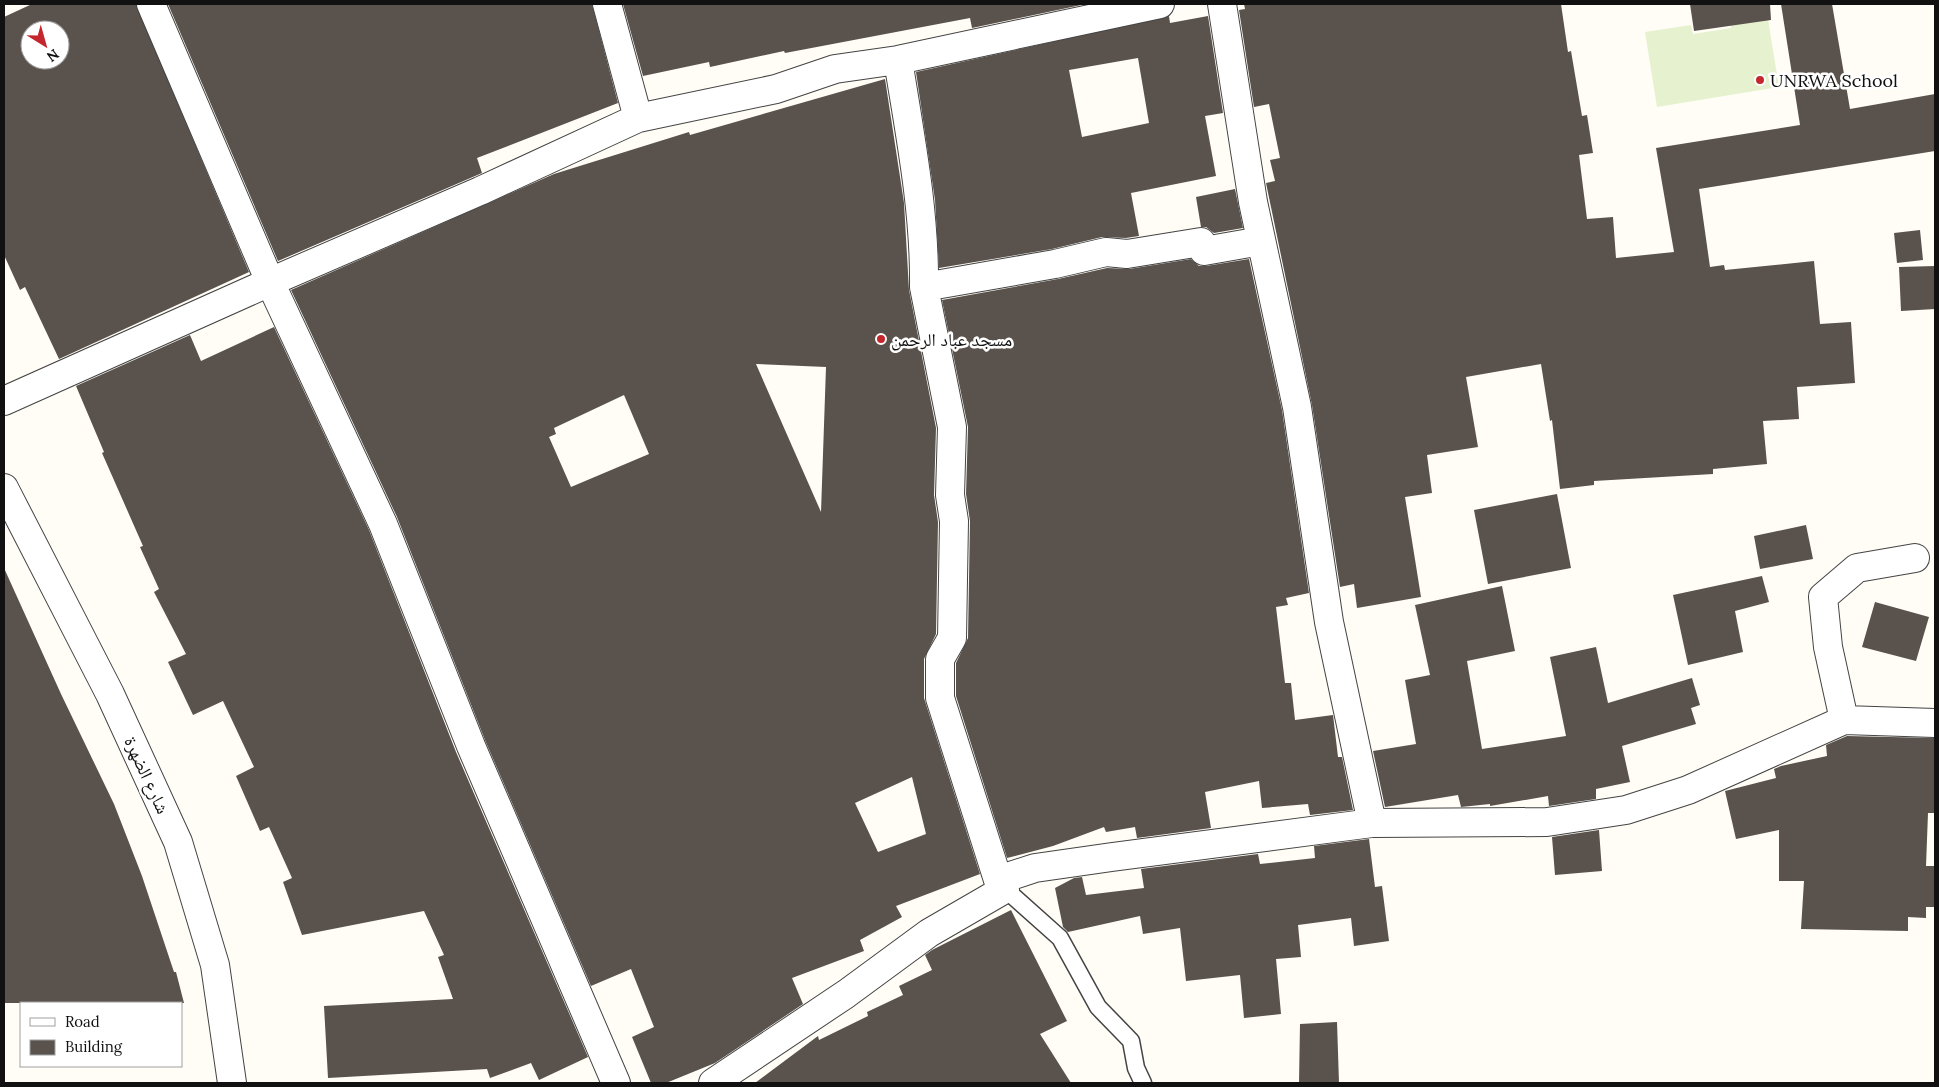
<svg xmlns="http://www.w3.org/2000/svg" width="1939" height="1087" font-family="Lora,'Noto Naskh Arabic',serif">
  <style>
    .pitch { fill: #e6f2cf }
    .building { fill: #5a524d; fill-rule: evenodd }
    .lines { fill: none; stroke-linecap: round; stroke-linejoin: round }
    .service-casing { stroke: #444; stroke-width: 19 }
    .minor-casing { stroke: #444; stroke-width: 30 }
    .tertiary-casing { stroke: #444; stroke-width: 30 }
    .service { stroke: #fff; stroke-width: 16 }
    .minor { stroke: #fff; stroke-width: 28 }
    .tertiary { stroke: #fff; stroke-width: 28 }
    .poi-dot { fill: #c4262e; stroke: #fff; stroke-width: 2 }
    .labels { text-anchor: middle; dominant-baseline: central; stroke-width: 5; stroke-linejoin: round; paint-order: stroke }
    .poi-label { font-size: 18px; fill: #111; stroke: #fff; text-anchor: start }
    .street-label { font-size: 18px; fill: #111; stroke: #fff }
  </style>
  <rect width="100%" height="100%" fill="#fffdf5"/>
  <!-- pitch -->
  <path class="pitch" d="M1767 13 1779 87 1657 107 1645 32 1691 25 1693 34 1731 28 1730 19Z"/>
  <!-- building -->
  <path class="building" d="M32 4H136L249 272 59 359 25 287 20 290 4 255V17ZM30 30H60V60H30Z
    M168 4H592L618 103 477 158 482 173 278 261Z
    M623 4H1086L972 28 970 18 785 53 784 51 710 67 709 62 643 76Z
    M1244 4H1561L1568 52 1571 51 1582 116 1587 115 1593 153 1579 155 1587 219 1613 217 1616 258 1674 252 1656 148 1800 125 1781 4H1832L1850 109 1935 94V151L1699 189 1710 267 1724 265 1725 270 1814 261 1820 324 1851 322 1855 383 1797 387 1799 419 1763 421 1767 464 1713 469V474L1594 481V485L1560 489 1552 420 1550 421 1541 364 1466 377 1478 447 1427 455 1432 493 1405 497 1421 597 1357 608 1354 584 1340 587 1312 405 1266 183 1275 181 1270 160 1280 158 1269 104 1254 107 1239 10 1245 9Z
    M1690 4H1770L1771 20 1694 31Z
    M1169 16 1170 23 1208 16 1223 113 1205 116 1216 176 1131 193 1139 236 1126 238 1102 237 1052 249 939 268 935 200 916 72ZM1138 58 1149 123 1082 137 1069 70Z
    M885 79 904 203 909 290 936 428 934 495 938 522 936 634 924 659V698L980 874 896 906 902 917 860 940 864 951 792 978 803 1004 715 1063 666 1083H651L632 1037 654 1027 631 969 591 986 485 740 397 517 291 290 554 174 689 132 690 135ZM756 364 826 367 821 512ZM624 395 649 454 571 487 549 437 556 434 554 428ZM912 777 926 834 878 852 855 803Z
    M1235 189 1243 228 1214 233 1206 227H1201L1196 197Z
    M1920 230 1923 260 1897 263 1894 233Z
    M1191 259 1199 266H1206L1249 259 1282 410 1309 593 1286 598 1288 605 1276 607 1285 683H1291L1295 720 1333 715 1338 757H1342L1353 810 1310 815 1308 804 1262 808 1259 781 1205 792 1211 828 1137 838 1135 827 1106 832 1104 827 1053 846 1007 858 956 696V663L968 638 970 521 966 494 968 427 942 300 1058 279 1107 268 1129 269Z
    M1935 266V309L1901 311 1899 267Z
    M274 327 369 530 456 752 588 1057 539 1080 531 1063 490 1078 487 1069 328 1078 324 1006 453 999 438 957 444 955 424 911 302 935 283 882 292 878 269 827 260 831 236 776 254 767 223 701 193 715 168 662 186 654 154 592 159 589 140 547 143 546 102 453 104 452 76 386 190 335 201 361Z
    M1557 494 1571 568 1488 584 1474 510Z
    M1806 525 1813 559 1760 569 1754 536Z
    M4 568 61 694 114 804 142 876 174 972H176L184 1003H4Z
    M1762 576 1769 602 1735 611 1743 652 1688 665 1673 595Z
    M1502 586 1515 651 1467 661 1482 749 1566 736 1550 657 1596 647 1608 703 1692 678 1700 705 1691 708 1696 724 1622 746 1630 782 1596 789V799L1549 806 1548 796 1490 806V804L1461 807 1458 795 1385 807 1373 751 1416 744 1405 680 1430 675 1415 605Z
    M1875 602 1929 617 1916 661 1862 647Z
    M1847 736 1935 738V813H1928L1926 866H1935V907H1926V918L1908 917V931L1801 929 1804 881H1779V830L1736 839 1725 791 1776 778 1774 769 1781 766 1827 756 1826 745Z
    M1599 830 1602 871 1555 875 1552 837Z
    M1369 839 1375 887 1382 886 1389 941 1354 946 1351 918 1298 925 1301 957 1276 959 1281 1014 1244 1018 1240 975 1186 981 1180 928 1143 934 1140 916 1068 932 1063 927 1055 888 1074 878 1082 877 1086 895 1144 888 1141 869 1258 854 1260 864 1315 858 1314 846Z
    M1011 910 1067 1021 1040 1034 1071 1083H755L818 1036 819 1040 868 1016 867 1012 903 995 899 986 932 970 925 955 932 950Z
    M1337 1022 1339 1083H1299L1300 1024Z"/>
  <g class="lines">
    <!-- service casing -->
    <g class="service-casing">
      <path id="service" d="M1005 889 1060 938 1098 1007 1131 1041 1136 1068 1143 1083"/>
    </g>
    <!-- minor casing -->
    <g class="minor-casing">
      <path id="minor" d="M151 4 270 282 383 524 471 746 616 1083
        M607 4 638 118
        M1222 4 1253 202 1297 407 1329 622 1372 823
        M898 60C910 135 925 211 924 287L952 427 950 495 954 521 952 638 940 659V698L998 880
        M924 287 1055 264 1106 252 1127 254 1201 242 1204 251 1261 241
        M4 401 270 282 480 191 638 118 776 89 835 69 898 60 1160 4
        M1844 720 1935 723
        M713 1083 846 994 929 933 1005 889 998 880 1035 868 1112 857 1372 823 1547 822 1626 810 1688 790 1844 720 1828 647 1823 597 1857 568 1915 558"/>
    </g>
    <!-- tertiary casing -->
    <g class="tertiary-casing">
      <path id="tertiary" d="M4 488 110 694 178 842 215 965 232 1083"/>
    </g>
    <!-- service -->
    <use href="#service" class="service"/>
    <!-- minor -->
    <use href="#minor" class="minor"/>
    <!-- tertiary -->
    <use href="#tertiary" class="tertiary"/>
  </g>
  <!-- markers -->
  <g class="poi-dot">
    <circle cx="1760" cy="80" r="5"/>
    <circle cx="881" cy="339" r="5"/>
  </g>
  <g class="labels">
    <!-- poi labels -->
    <g class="poi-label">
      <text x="1770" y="80">UNRWA School</text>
      <text x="891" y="339">مسجد عباد الرحمن</text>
    </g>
    <!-- street labels -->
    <g class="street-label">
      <text transform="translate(147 775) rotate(65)">شارع الضهرة</text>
    </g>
  </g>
  <!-- border -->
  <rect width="1939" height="1087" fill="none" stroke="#111111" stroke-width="10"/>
  <!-- legend -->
  <rect x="20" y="1002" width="162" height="65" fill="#ffffff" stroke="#a0a0a0"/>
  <rect x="30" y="1018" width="25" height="8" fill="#ffffff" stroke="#a0a0a0"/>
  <text x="65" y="1027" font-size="15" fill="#111111">Road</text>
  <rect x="30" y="1040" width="25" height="15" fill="#5a524d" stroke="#a0a0a0"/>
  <text x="65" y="1052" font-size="15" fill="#111111">Building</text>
  <!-- north arrow -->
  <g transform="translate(45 45) rotate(143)"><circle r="24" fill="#ffffff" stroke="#a0a0a0"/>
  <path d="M0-4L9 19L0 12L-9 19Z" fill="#c4262e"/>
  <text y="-8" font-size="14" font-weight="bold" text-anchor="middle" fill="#111111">N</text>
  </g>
</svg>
